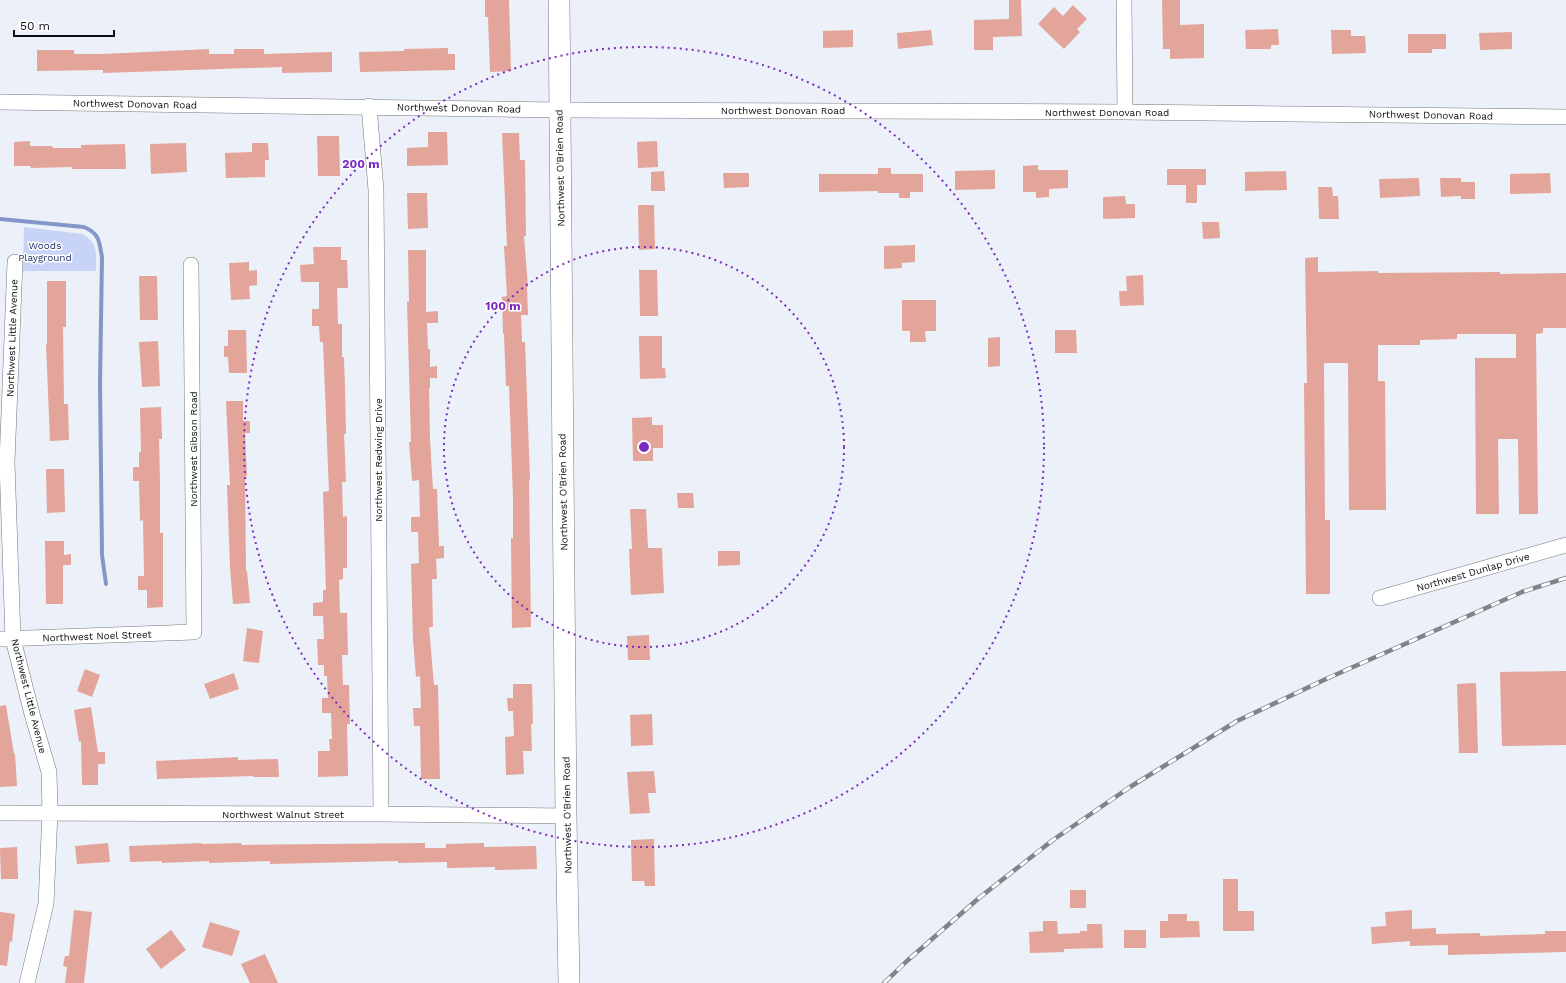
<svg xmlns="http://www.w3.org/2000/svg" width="1566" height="983" font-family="'Work Sans',sans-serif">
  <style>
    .green { fill: #c7d4f8 }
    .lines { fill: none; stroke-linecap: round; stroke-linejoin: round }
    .stream { stroke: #8597c9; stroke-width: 4 }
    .building { fill: #e3a499 }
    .street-casing { stroke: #74777e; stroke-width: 16 }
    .secondary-casing { stroke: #74777e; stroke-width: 22 }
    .street { stroke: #fff; stroke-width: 15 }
    .secondary { stroke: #fff; stroke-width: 21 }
    .rail-casing { stroke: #808389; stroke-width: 4.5 }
    .rail { stroke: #fff; stroke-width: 3; stroke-dasharray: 9; stroke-linecap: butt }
    .ring { fill: none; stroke: #7b2cbf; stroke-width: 2; stroke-dasharray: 2 4 }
    .labels { text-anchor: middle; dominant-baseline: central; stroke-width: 3; stroke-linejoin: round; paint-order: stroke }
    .street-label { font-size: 10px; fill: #0d0e11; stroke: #fff }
    .park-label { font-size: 10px; fill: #21316d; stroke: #fff }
    .centre { fill: #7b2cbf; stroke: #fff; stroke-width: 2 }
    .ring-label { font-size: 12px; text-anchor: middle; font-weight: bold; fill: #7b2cbf; stroke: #fff; stroke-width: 3; stroke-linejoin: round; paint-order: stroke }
  </style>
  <rect width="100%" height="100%" fill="#ecf0f9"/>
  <!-- green -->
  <path class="green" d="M24 227 82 234C99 242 96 255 96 271H23Z"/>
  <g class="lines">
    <!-- stream -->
    <path class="stream" d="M0 219 84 227C100 234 99 241 102 257L100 384 102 555 106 584"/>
  </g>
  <!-- building -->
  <path class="building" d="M485 0H509L511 71 490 72 488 17H485Z
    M1009 0H1021L1022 36 993 37V50H974V20L1009 19Z
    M1162 0H1180V25L1204 24V58L1170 59V49H1163Z
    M1073 5 1087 19 1077 29 1080 32 1064 49 1038 24 1054 7 1063 16Z
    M1278 29 1279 45H1271V49H1246L1245 30Z
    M853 30V47L823 48V31Z
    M931 30 933 45 898 49 897 33Z
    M1331 30H1351V36H1365L1366 53 1332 54Z
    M1512 32V49L1480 50 1479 33Z
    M1408 34H1446V49H1432V53H1408Z
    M448 48V54H455V70L360 72 359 52 404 51V49Z
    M209 49V54H234V49H264V54L332 52V72L282 73V67L103 73V70L37 71V50H74V54H103Z
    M428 132H447L448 165 407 166V148L428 147Z
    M502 133H519L520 160H525L526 236H524L528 287H527L528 315H521L522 342H525L530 480H529L531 627 512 628 511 538H513V498L509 386H506L504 334H503L502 297 507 296 504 246H507Z
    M317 136H339L340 176H318Z
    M30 141V146H52L53 148H81V145L125 144 126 169H72V167L31 168 30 166H14V142Z
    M657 141 658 167 638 168 637 142Z
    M186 143 187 172 151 174 150 144Z
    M252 143H268L269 160H265V177L226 178 225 153 252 152Z
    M1038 165V170H1068V188L1049 189V197L1036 198V192H1023V166Z
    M878 168H891V174H923V192H910V198H899V193H878V191L819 192V174H878Z
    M1167 169H1206V185H1197V203H1186V185H1167Z
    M995 170V189L955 190V171Z
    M664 171 665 191H651V172Z
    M1286 171 1287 190 1245 191V172Z
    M723 173H749V187L724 188Z
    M1550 173 1551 193 1510 194V174Z
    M1419 178 1420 196 1380 198 1379 179Z
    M1440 178H1461V182H1475V199H1461V196L1441 197Z
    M1318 187H1332L1333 196H1338L1339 219H1319Z
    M407 193H427L428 228 408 229Z
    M1125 196 1126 204H1135V218L1103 219V197Z
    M638 205H654L655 249 639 250Z
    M1202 222H1219L1220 238 1203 239Z
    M915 245V262L902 263V268L884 269V246Z
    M313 247H341V260H347L348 288H337L338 324H342V357H344L345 388 346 434H344L346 482H342L343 517 347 516V568H343V579L339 580 340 613H347L348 655H342L343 685H349L350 724H347L348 776 318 777V751H330L329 739H332L331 713H322V698H328L327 676H324V665H318L317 639H324L323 616H313V603L323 602V590H326L323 492 329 491 323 342H320L319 326H312V309H319V282H301L300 265 314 264Z
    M408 250H426V312L438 311V323H427L428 349H430V367L437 366V378H430V388H429L430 439 433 489H437L439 546H444V558L436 559 437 579H432L433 627H429L434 685H438L440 779H421L420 726H414L413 708H421L420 676 416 677 413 639 411 564 419 563 418 532H411V517H420L419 480 412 481 409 442H411L407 302H409Z
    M1318 257V272L1378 271V273L1500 272V274L1566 273V328H1543V333L1536 334 1538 514H1519L1518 439H1498L1499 514H1476L1475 358H1516V334H1457V339L1420 340V345H1378V381H1385L1386 510H1349L1348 363H1324L1325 520H1330V594H1306L1304 383H1307L1305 258Z
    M249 262V271L257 270V285L249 286 250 299 231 300 229 263Z
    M639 270H657L658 316H640Z
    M1143 275 1144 305 1120 306 1119 291H1127L1126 276Z
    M139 276H157L158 320H140Z
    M47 281H66V327H63L64 404H68L69 440 50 441 46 344H47Z
    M902 300H936V331H925L926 342H910V331H902Z
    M228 330H246L247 373H229L228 357H224V346H228Z
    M1055 330H1076L1077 353H1055Z
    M639 336H662V368H665L666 378 640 379Z
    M1000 337V366L988 367V338Z
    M158 341 160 386 142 387 139 342Z
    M226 401H243V421H250V433H245L247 476H245L246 571H247L250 603 233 604 230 567 227 485H230Z
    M161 407 162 439H159L160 481V533H163V607L147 608V590H138V576H144L143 520 140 521 139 481H133V467H139V452H141L140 408Z
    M652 417V425H663V448H653V461H633L632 418Z
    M46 469H64L65 512 47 513Z
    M677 493H693L694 508H678Z
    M630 509H646L648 548H662L664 593 631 595 629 549H632Z
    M45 541H64V555L71 554V565H63V604H46Z
    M718 551H740V565L718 566Z
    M247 628 263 631 259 663 243 661Z
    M649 635 650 660H628L627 636Z
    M85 669 100 675 92 697 77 691Z
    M1566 671V745L1502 746 1500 672Z
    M234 673 239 689 210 699 204 684Z
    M1476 683 1478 753H1459L1457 684Z
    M513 684H532L533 724H531L532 751H523L524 774 506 775 505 737 514 736 513 711H508L507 698H513Z
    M6 705 14 754H15L17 786 0 787V706Z
    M91 707 98 752H105V764H98V785H82L81 741 79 742 74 710Z
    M652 714 653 745 631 746 630 715Z
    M238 757V760L278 759 279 777H253V776L157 779 156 761Z
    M654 771 656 793H648L650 813 630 814 627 772Z
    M654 839 655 886H645L644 881H632L631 840Z
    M108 843 110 862 77 864 75 846Z
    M201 843V844L241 843 242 845 425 843V848H446V844L484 843V847L536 846 537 869 495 870V867L447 868V862L398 863V861L270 864V861L209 863V861L162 863V861L130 862 129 846Z
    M17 847 18 879H1L0 848Z
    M1223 879H1238V911H1254V931H1223Z
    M1070 890H1086V908H1070Z
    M74 910 92 912 84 983H65L67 967 63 966 65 956H69Z
    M1412 910V929L1436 928V934L1480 933V936L1545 934V931H1566V952L1448 955V945L1410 946V941L1372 944 1371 927 1386 926 1385 912Z
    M0 912 15 914 12 942 10 941 7 966 0 965Z
    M1168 914H1187V921H1199L1200 937 1160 938V921H1168Z
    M1043 921H1057L1058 934 1080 933V931H1087V924H1102L1103 948 1064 949V952L1030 953 1029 932 1043 931Z
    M210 922 240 931 232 956 202 947Z
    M171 930 186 950 161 969 146 949Z
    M1124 930H1146V948H1124Z
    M265 954 278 983H250L241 964Z"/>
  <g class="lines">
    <!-- street casing -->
    <g class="street-casing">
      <path id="street" d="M1124 0 1125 112
        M0 102 560 110 1125 112 1566 117
        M369 106 376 190 381 814
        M15 262 7 462 13 639 32 714 49 772 50 812 46 904 27 983
        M1380 598 1566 545
        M0 639 194 632 191 265
        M0 813 381 814 566 816"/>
    </g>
    <!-- secondary casing -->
    <g class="secondary-casing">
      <path id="secondary" d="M559 0 566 816 569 983"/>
    </g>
    <!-- street -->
    <use href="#street" class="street"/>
    <!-- secondary -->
    <use href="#secondary" class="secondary"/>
    <!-- rail casing -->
    <g class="rail-casing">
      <path id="rail" d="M884 983 908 960 979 898 1053 840 1130 787 1237 721 1326 679 1522 592 1566 578"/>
    </g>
    <!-- rail -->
    <use href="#rail" class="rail"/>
  </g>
  <!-- distance rings -->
  <g class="ring">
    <circle cx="644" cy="447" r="200"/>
    <circle cx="644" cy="447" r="400"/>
  </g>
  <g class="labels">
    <!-- street labels -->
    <g class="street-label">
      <text transform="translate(135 104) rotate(1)">Northwest Donovan Road</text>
      <text transform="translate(459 108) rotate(1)">Northwest Donovan Road</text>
      <text x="783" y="110">Northwest Donovan Road</text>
      <text x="1107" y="112">Northwest Donovan Road</text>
      <text transform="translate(1431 115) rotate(1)">Northwest Donovan Road</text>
      <text transform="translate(560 168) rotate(-91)">Northwest O'Brien Road</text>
      <text transform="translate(12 338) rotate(-88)">Northwest Little Avenue</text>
      <text transform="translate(193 449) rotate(-90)">Northwest Gibson Road</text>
      <text transform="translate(378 460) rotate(-90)">Northwest Redwing Drive</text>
      <text transform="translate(563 492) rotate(-91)">Northwest O'Brien Road</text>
      <text transform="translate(1473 572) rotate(-16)">Northwest Dunlap Drive</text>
      <text transform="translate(97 636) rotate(-2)">Northwest Noel Street</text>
      <text transform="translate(29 696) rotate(76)">Northwest Little Avenue</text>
      <text x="283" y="814">Northwest Walnut Street</text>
      <text transform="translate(567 815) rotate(-91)">Northwest O'Brien Road</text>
    </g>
    <!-- park labels -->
    <g class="park-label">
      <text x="45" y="245">Woods<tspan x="45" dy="12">Playground</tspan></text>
    </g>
  </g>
  <circle cx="644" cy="447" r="6" class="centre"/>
  <g class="ring-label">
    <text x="361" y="168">200 m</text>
    <text x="503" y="310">100 m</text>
  </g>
  <!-- scale -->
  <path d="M14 30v6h100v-6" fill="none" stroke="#0d0e11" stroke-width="2"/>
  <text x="20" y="30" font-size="12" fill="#0d0e11" stroke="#ffffff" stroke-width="3" paint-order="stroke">50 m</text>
</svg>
